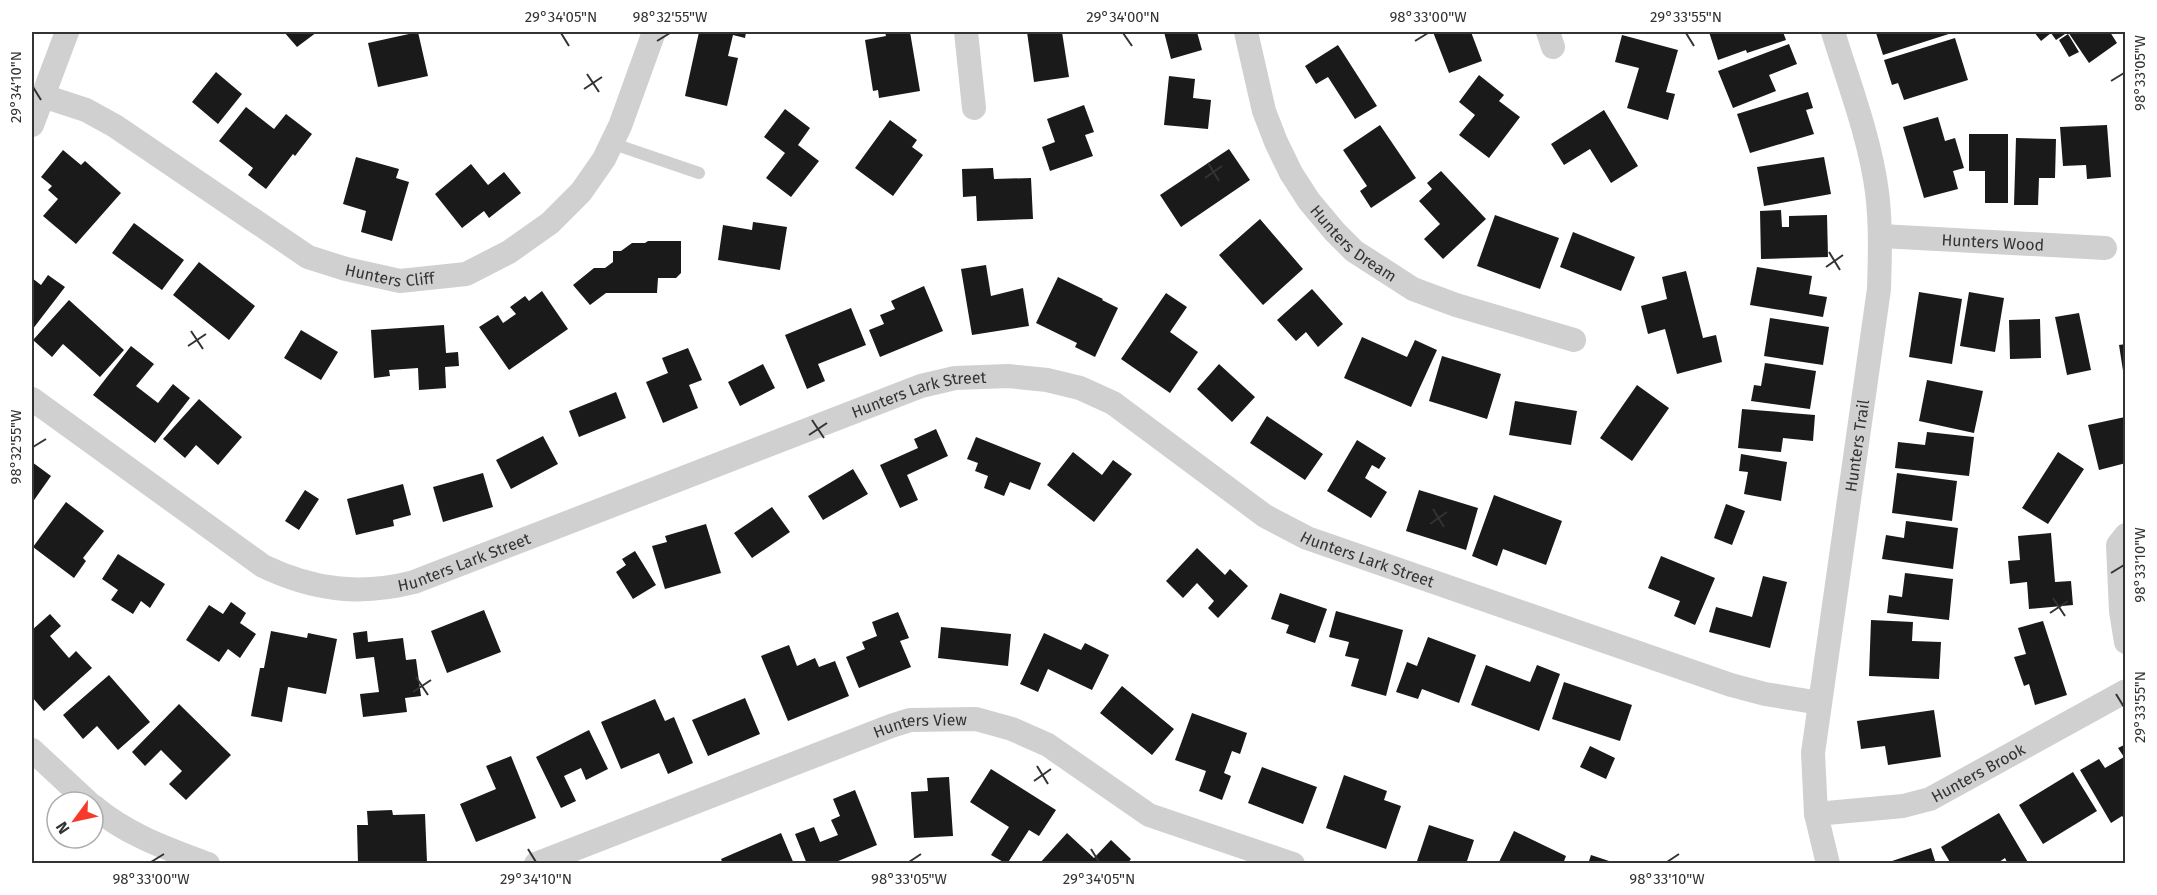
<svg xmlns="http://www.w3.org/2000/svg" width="2157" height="895" font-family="'Fira Sans',sans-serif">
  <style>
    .building { fill: #1a1a1a }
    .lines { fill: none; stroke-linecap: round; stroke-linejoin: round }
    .lane { stroke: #d0d0d0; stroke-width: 12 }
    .street { stroke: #d0d0d0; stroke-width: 24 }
    .ticks { fill: none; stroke: #333; stroke-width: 2 }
    .labels { text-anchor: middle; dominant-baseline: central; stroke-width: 6; stroke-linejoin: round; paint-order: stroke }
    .street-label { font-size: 16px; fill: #333; stroke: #fff }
    .neatline { fill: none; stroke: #333; stroke-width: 2 }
    .ticks-label { font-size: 15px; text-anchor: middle; fill: #333 }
  </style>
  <rect width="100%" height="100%" fill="#fff"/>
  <!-- building -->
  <path class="building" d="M284 32H317L297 47Z
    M418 32 428 76 378 87 368 43Z
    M699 32H746L745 38 733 35 728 56 738 58 727 106 685 96Z
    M885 32H910L920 91 879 98 878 90 873 91 865 40 886 36Z
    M1027 32H1062L1069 77 1034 82Z
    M1164 32H1197L1202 50 1171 59Z
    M1433 32H1471L1482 61 1449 73Z
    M1709 32H1783L1786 40 1747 53 1746 50 1718 60Z
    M1879 32H1955L1883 55 1876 33Z
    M2034 32H2110L2117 43 2089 63 2068 32 2056 40 2051 33 2041 41Z
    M2068 34 2079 52 2069 57 2059 40Z
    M1622 35 1678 50 1666 92 1675 94 1668 120 1627 108 1639 68 1615 62Z
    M1955 38 1968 80 1904 100 1898 83 1892 85 1884 60Z
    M1789 44 1797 64 1769 75 1776 91 1733 108 1718 71Z
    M1338 45 1377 106 1355 119 1328 77 1316 84 1305 66Z
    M216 72 242 94 218 124 192 102Z
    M1479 75 1504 95 1499 101 1520 117 1489 158 1459 135 1475 115 1459 102Z
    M1169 76 1195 79 1193 98 1211 100 1208 129 1164 125Z
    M1808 92 1813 108 1806 110 1814 134 1750 153 1737 114Z
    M1084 105 1094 132 1085 135 1093 156 1050 171 1042 147 1055 142 1047 119Z
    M246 107 274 129 286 114 312 134 295 156 293 154 266 189 248 175 253 168 219 141Z
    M785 109 810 128 798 145 819 161 791 197 766 178 785 153 764 137Z
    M1604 110 1638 166 1611 183 1590 149 1564 165 1551 144Z
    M1938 117 1945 141 1955 138 1964 168 1953 171 1958 189 1924 198 1903 127Z
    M890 120 917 140 912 147 923 155 893 196 855 168Z
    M1380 125 1416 178 1371 208 1360 191 1367 186 1343 150Z
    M2107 125 2111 177 2087 179 2086 165 2063 166 2060 127Z
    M1969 134H2008V203H1985V171H1969Z
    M2016 138 2056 139 2055 178H2039L2038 205H2014Z
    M1229 149 1250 180 1181 227 1160 195Z
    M63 150 81 165 85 161 121 193 76 244 43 216 58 199 48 190 52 186 41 177Z
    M356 157 399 169 396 178 409 182 392 241 361 232 366 211 343 204Z
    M1824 157 1831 194 1764 206 1757 167Z
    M471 164 488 185 504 172 521 193 489 218 484 211 462 228 435 194Z
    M993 168 994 179 1031 178 1033 219 977 221 976 196 963 197 962 169Z
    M1441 171 1486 219 1443 259 1424 239 1440 224 1419 201 1432 189 1427 183Z
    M1781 210 1782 227H1789V216L1827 215 1828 257 1761 259 1760 211Z
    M1495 215 1559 238 1540 289 1477 266Z
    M1260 219 1303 269 1263 305 1219 255Z
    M753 222 787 227 780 270 718 260 723 225 752 230Z
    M134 223 184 260 162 290 112 253Z
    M1573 232 1635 257 1621 291 1560 267Z
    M648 241H681V273L676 278H658L657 293H606L590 305 573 285 594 268H605L613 262V251H621L632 243H645Z
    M199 262 255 306 229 340 173 295Z
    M986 265 991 296 1023 288 1029 326 972 335 961 269Z
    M1757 267 1812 276 1809 294 1827 297 1823 317 1750 305Z
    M1686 271 1703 338 1716 335 1722 362 1677 374 1665 329 1648 334 1641 306 1667 299 1662 277Z
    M48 275 65 287 32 330V278L41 285Z
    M1058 277 1103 299 1102 300 1118 308 1095 357 1075 347 1077 343 1036 323Z
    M924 286 943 331 880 357 869 330 884 324 880 315 895 309 891 301Z
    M1312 289 1343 324 1318 347 1306 332 1296 341 1277 320Z
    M542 291 568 329 509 370 479 327 498 315 503 323 516 314 510 307 525 296 529 301Z
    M1919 292 1962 299 1952 364 1909 357Z
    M1969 292 2004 298 1995 352 1960 346Z
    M1166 293 1187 307 1170 332 1198 352 1170 393 1121 359Z
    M69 300 124 350 100 377 63 344 52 357 33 340Z
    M851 308 866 345 818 364 825 381 807 389 785 335Z
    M2079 313 2091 370 2067 375 2055 317Z
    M1770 318 1829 327 1823 365 1764 356Z
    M2040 319 2041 358 2010 359 2009 320Z
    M444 325 446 353 458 352 459 366 445 367 446 388 419 390 418 368 389 370 390 376 374 378 371 330Z
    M301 330 338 352 321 380 284 358Z
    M1362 337 1407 357 1415 340 1437 350 1411 407 1344 378Z
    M2126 344V377H2124L2119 345Z
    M131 346 154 364 136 386 158 403 173 384 190 398 155 443 93 395Z
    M688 348 702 380 689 385 698 408 663 423 646 382 668 373 662 358Z
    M1442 356 1501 374 1487 419 1429 401Z
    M1765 363 1816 371 1810 409 1751 401 1754 385 1761 386Z
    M763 364 775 388 740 406 728 382Z
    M1219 364 1255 397 1232 422 1197 389Z
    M1927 380 1983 391 1974 433 1919 421Z
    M1637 385 1669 408 1632 461 1600 438Z
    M616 392 626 418 579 437 569 411Z
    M199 399 242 437 218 465 196 445 185 458 163 439Z
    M1515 401 1577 411 1571 445 1509 435Z
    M1742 409 1815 415 1813 441 1783 438 1781 452 1738 448Z
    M1267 416 1323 454 1305 480 1250 443Z
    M2125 417 2126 463 2099 470 2088 425Z
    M936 429 948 456 907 475 918 500 900 508 880 465 918 448 914 439Z
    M1927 432 1974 437 1969 476 1895 468 1898 442 1925 445Z
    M543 436 558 464 511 489 496 460Z
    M976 437 1041 463 1030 490 1010 482 1004 496 984 488 988 476 975 471 978 463 967 459Z
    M1357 440 1386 458 1379 469 1372 465 1365 478 1387 492 1371 518 1327 491Z
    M1073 452 1102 475 1113 460 1132 474 1094 522 1047 485Z
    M2058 452 2084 469 2048 524 2022 508Z
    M1741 454 1787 462 1781 501 1744 494 1748 472 1739 471Z
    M32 462 51 476 32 503Z
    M853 469 868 494 823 520 808 496Z
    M483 473 493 507 443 522 433 487Z
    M1897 473 1957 481 1952 521 1892 513Z
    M403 484 411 515 393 520 394 526 356 535 347 499Z
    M305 490 319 499 299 530 285 521Z
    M1419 490 1478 508 1466 550 1406 531Z
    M1494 495 1562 521 1546 565 1503 549 1497 566 1472 556Z
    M66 502 104 531 83 558 86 561 74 578 33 547Z
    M1726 504 1745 511 1732 545 1714 538Z
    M772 507 790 532 752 558 734 533Z
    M1906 521 1958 528 1953 569 1882 559 1886 535 1904 538Z
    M706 524 721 573 665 589 652 546 667 542 665 536Z
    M2051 533 2055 582 2071 581 2073 605 2029 609 2027 582 2010 584 2008 561 2020 560 2018 536Z
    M1197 548 1225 575 1230 569 1248 586 1218 618 1208 608 1214 601 1197 583 1183 598 1166 581Z
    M635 551 656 585 633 599 616 572 626 565 622 559Z
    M118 554 165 584 150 608 141 601 133 614 111 600 118 590 102 579Z
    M1661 556 1715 578 1695 625 1674 616 1680 601 1648 588Z
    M1905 573 1953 579 1949 620 1887 613 1889 595 1902 597Z
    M1763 576 1787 582 1770 648 1709 632 1716 607 1752 617Z
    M1280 593 1327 609 1315 643 1286 633 1289 625 1271 619Z
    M231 602 246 613 240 623 256 634 240 658 228 649 219 662 186 640 209 605 223 614Z
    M484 610 501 652 447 673 431 631Z
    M1336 611 1403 630 1386 696 1351 686 1359 659 1345 656 1349 642 1329 637Z
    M898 612 909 638 900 641 911 667 859 688 846 657 865 649 862 642 877 636 872 622Z
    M50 614 61 626 50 636 69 658 76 651 92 668 44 711 32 697V630Z
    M1871 620 1913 622 1912 641 1941 642 1939 679 1869 676Z
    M2043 621 2067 695 2035 705 2029 684 2024 686 2014 657 2026 654 2018 628Z
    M941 627 1011 634 1008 666 938 658Z
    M271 631 307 638 308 633 337 639 326 694 288 687 282 722 251 716 260 668H264Z
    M367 631 368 642 403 638 406 660 416 659 421 696 405 698 407 712 363 717 360 694 379 692 374 657 356 659 353 633Z
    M1044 633 1081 650 1085 643 1109 655 1092 690 1048 669 1038 692 1020 684Z
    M1428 637 1476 655 1459 703 1422 689 1418 699 1396 692 1407 662 1417 666Z
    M789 645 797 666 815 658 819 667 835 661 849 696 788 721 761 656Z
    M1486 665 1530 682 1537 665 1560 674 1539 731 1471 705Z
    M109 675 150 722 118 750 97 726 83 739 63 715Z
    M1564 682 1632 705 1620 741 1552 719Z
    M1122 686 1174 729 1152 755 1100 713Z
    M745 698 760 734 708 756 692 720Z
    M655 699 665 721 674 717 693 763 668 774 659 753 621 769 601 722Z
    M179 704 231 755 186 800 169 784 182 771 161 750 145 766 132 752Z
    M1934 710 1941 757 1888 765 1885 746 1861 749 1857 721Z
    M1192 713 1247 733 1240 754 1232 751 1224 773 1231 776 1222 800 1199 791 1206 771 1175 760Z
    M589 730 608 769 586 780 581 768 564 776 576 801 561 808 536 757Z
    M2126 744V821L2122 816 2111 823 2080 770 2099 759 2105 768 2124 757 2118 748Z
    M1590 746 1615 758 1606 779 1580 767Z
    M511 756 536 818 476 842 460 804 496 789 486 766Z
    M1262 767 1317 787 1303 824 1248 803Z
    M991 769 1056 810 1039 836 1029 830 1007 864 991 855 1009 827 970 802Z
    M2073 772 2097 811 2043 844 2019 805Z
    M1344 775 1387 791 1384 800 1401 806 1386 849 1326 828Z
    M949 777 953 836 914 838 911 792 928 791 927 778Z
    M855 790 877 845 831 864H807L795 834 814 827 820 842 838 835 831 820 840 816 833 799Z
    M392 810 393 815 425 814 427 862 358 864 357 825H368L367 811Z
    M1999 813 2029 864H2008L2005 858 1996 864H1951L1941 847Z
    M1429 825 1474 840 1466 864H1416Z
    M1514 831 1566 856 1563 864H1498Z
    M781 833 794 864H723L721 859Z
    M1067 833 1094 858 1111 840 1131 859 1127 864H1039Z
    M1931 848 1936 864H1886V863Z
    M1591 855 1615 863V864H1588Z"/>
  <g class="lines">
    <!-- lane -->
    <path class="lane" d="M611 143 699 173"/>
    <!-- street -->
    <g class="street">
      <path d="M966 32 974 108"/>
      <path id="s1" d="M1246 32 1264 111 1276 142 1291 173 1309 201 1335 232 1354 251 1413 289 1456 305 1574 340"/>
      <path d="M1548 32 1553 47"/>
      <path id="s2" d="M43 96 86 110 115 126 308 257 346 269 400 281 466 274 509 252 550 223 581 192 604 159 620 126 654 32"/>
      <path d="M32 125 67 32"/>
      <path id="s3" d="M1881 236 2105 248"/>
      <path id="s4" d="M32 399 263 566C313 590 360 596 414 582L921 386 955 378 1008 376 1047 380 1080 388 1113 403 1265 516 1307 538 1731 685 1765 694 1820 703"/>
      <path d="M2126 535 2118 545 2121 611 2126 642"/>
      <path d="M32 750 88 802"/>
      <path d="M93 806C127 835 168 849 208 864"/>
      <path id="s5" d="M1816 814 1903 806 1930 799 2126 691"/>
      <path id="s6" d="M536 864 891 726 910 720 976 719 1012 729 1048 745 1149 815 1293 864"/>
      <path id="s7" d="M1828 864 1816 814 1813 753 1879 289C1880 256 1881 224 1877 192 1870 138 1849 84 1833 32"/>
    </g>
  </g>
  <!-- ticks -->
  <path class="ticks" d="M561 33 569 46M1123 33 1132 46M1686 33 1694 46M657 41 670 33M1415 41 1428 33M587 74 599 92M2111 81 2124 73M33 87 41 100M584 89 602 77M1208 163 1219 181M1205 178 1222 166M1829 252 1840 270M1826 267 1843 255M191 331 203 349M188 346 206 334M812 420 824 438M809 435 827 423M33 447 46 439M1433 509 1444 527M1430 524 1447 512M2111 573 2124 565M2053 598 2065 616M2050 613 2068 601M416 677 428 695M413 692 431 680M2116 694 2124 707M1037 766 1048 784M1034 781 1051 769M528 849 536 862M1091 849 1099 862M151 862 164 854M909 862 921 854M1667 862 1679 854"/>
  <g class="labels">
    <!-- street labels -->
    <g class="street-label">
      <text stroke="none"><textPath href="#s1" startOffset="244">Hunters Dream</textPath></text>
      <text stroke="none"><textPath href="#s3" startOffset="112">Hunters Wood</textPath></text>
      <text stroke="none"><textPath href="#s2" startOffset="396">Hunters Cliff</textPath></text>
      <text stroke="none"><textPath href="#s4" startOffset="980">Hunters Lark Street</textPath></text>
      <text stroke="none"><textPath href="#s7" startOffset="423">Hunters Trail</textPath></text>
      <text stroke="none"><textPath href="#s4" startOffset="1482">Hunters Lark Street</textPath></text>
      <text stroke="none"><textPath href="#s4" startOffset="494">Hunters Lark Street</textPath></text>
      <text stroke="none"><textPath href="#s6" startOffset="410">Hunters View</textPath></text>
      <text stroke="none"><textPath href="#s5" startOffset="170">Hunters Brook</textPath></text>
    </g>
  </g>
  <!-- border -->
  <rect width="2157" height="895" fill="none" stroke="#ffffff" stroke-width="66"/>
  <!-- north arrow -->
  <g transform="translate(75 820) rotate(237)"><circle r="28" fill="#ffffff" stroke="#adadad" stroke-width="1.5"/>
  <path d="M0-4.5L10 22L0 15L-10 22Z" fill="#f63929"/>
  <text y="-9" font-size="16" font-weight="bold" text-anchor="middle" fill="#333333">N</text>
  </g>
  <rect x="33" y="33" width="2091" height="829" class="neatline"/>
  <g class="ticks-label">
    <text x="561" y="22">29°34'05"N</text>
    <text x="670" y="22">98°32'55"W</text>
    <text x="1123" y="22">29°34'00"N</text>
    <text x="1428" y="22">98°33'00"W</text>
    <text x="1686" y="22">29°33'55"N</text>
    <text transform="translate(2140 73) rotate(-90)" y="5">98°33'05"W</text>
    <text transform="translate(16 87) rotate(-90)" y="5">29°34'10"N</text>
    <text transform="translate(16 447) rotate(-90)" y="5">98°32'55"W</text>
    <text transform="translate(2140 565) rotate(-90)" y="5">98°33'10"W</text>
    <text transform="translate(2140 707) rotate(-90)" y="5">29°33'55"N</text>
    <text x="151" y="884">98°33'00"W</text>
    <text x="536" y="884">29°34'10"N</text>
    <text x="909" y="884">98°33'05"W</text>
    <text x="1099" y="884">29°34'05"N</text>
    <text x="1667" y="884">98°33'10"W</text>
  </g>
</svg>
